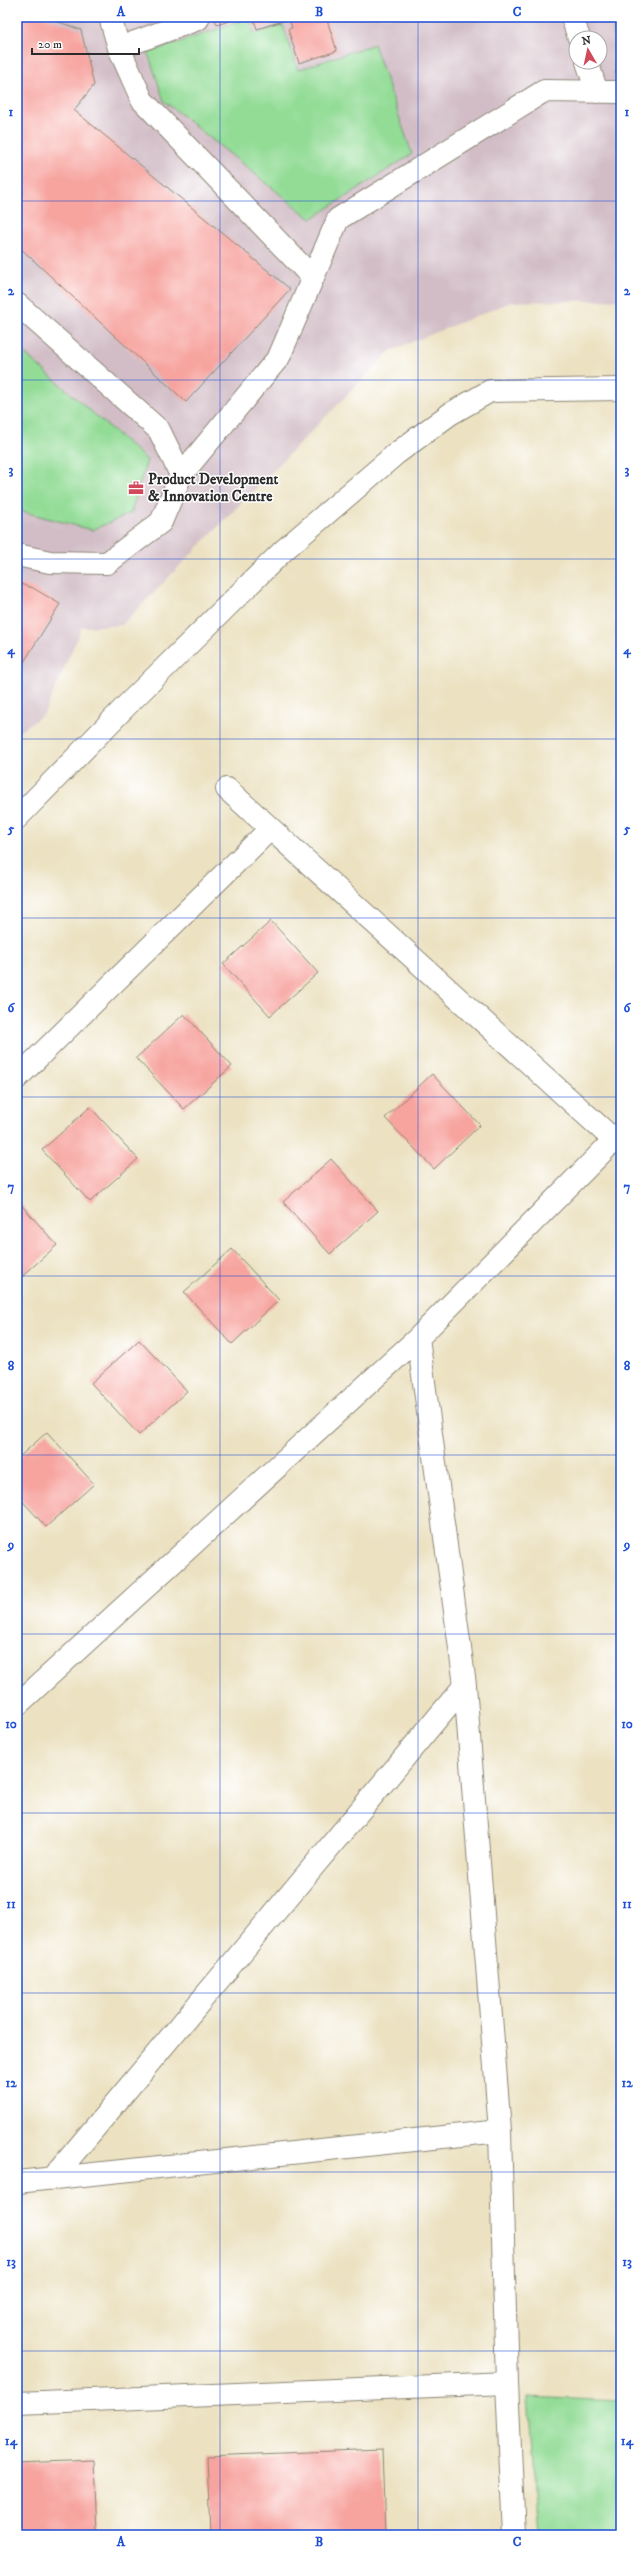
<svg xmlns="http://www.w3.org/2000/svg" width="638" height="2552" font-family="'IM FELL DW Pica',serif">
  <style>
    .industrial { fill: #d2bdc6; fill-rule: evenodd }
    .green { fill: #93dc96; stroke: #5f8460 }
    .forest { fill: #76bc7f; stroke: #507455 }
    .building { fill: #f7a39e }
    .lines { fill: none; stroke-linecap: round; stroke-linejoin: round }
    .minor-casing { stroke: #8c8676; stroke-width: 24 }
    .minor { stroke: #fff; stroke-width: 22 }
    .grid { fill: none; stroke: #1d4ed8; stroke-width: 1; stroke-opacity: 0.55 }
    .labels { text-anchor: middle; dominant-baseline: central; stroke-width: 3; stroke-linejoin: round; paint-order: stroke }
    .poi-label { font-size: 15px; font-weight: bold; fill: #2b2b2b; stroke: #fff; text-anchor: start }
    .neatline { fill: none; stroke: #1d4ed8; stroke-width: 1.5 }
    .grid-label { font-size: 13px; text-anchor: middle; font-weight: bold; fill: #1d4ed8 }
  </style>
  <rect width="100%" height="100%" fill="#fff"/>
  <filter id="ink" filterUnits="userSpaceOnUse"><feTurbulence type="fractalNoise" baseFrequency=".025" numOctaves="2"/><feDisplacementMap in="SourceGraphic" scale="8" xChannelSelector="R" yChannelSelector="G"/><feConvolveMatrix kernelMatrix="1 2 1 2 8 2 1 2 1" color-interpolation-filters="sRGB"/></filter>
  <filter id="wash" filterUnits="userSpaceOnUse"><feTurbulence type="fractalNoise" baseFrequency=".012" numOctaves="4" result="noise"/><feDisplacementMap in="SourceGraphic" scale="16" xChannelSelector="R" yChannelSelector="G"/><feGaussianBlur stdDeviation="0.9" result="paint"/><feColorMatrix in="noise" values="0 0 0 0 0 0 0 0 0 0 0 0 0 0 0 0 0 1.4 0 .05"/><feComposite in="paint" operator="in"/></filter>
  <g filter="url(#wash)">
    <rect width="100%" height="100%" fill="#ece2c2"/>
    <!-- industrial -->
    <path class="industrial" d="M17 17H621V300L511 302 390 351 122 625 82 627 44 714 17 733ZM576 38H600V62H576Z"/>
    <!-- green -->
    <path class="green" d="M249 18 255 34 283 25 298 70 374 44 412 154 311 219 164 101 148 53Z
      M17 347 147 460 131 513 92 530 17 510Z
      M528 2397 621 2401V2535H538Z"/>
    <!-- forest -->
    <path class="forest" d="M613 17H621V74H615Z"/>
    <g id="blocks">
      <!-- building -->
      <path class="building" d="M17 17H45L81 30 94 85 74 110 290 289 186 402 17 245Z
        M214 17H241L217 25Z
        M253 17H326L337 51 299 63 288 29 292 28 289 19 257 29Z
        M17 583 33 588 60 604 22 665 17 661Z
        M271 921 318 973 270 1016 223 964Z
        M184 1014 232 1066 184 1109 136 1058Z
        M432 1074 480 1125 434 1169 385 1118Z
        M90 1107 138 1159 90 1202 42 1150Z
        M331 1159 378 1211 330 1254 283 1202Z
        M17 1200 57 1245 17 1281Z
        M232 1249 279 1300 232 1344 184 1292Z
        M139 1340 187 1391 139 1435 91 1383Z
        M47 1432 94 1484 46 1527 17 1495V1459Z
        M382 2449 385 2535H210L207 2456Z
        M94 2460 97 2535H17V2463Z"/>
    </g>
  </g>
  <g filter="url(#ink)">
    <use href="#blocks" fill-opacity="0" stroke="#8c8676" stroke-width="1"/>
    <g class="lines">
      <!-- minor casing -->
      <g class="minor-casing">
        <path id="minor" d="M110 17 119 48 142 100 313 278
          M572 17 579 38
          M119 48 198 19
          M587 62 597 92
          M17 304 159 430 181 475 161 522 107 563 50 562 17 555
          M181 475 279 357 338 219 544 91 621 92
          M227 789 614 1140
          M17 818 128 704 284 550 397 453 450 414 490 391 621 389
          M17 1078 269 830
          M418 1338 465 1685 500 2131 507 2383 514 2535
          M17 1705 418 1338 621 1133
          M52 2179 465 1685
          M17 2182 500 2131
          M17 2403 507 2383"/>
      </g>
      <!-- minor -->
      <use href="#minor" class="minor"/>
    </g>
  </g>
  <!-- grid -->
  <path class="grid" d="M220 17V2535M418 17V2535M17 201H621M17 380H621M17 559H621M17 739H621M17 918H621M17 1097H621M17 1276H621M17 1455H621M17 1634H621M17 1813H621M17 1993H621M17 2172H621M17 2351H621"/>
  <!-- icons -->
  <defs>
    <g id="office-bare" transform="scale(1.2)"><path d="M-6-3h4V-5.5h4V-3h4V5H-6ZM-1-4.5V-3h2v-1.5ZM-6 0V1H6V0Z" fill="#d1495b" stroke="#fff" stroke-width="2.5" paint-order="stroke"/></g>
  </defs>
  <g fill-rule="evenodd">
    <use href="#office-bare" x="136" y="488"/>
  </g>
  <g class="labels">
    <!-- poi labels -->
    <g class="poi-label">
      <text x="148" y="479">Product Development<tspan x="148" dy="17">&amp; Innovation Centre</tspan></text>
    </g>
  </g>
  <!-- margin -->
  <rect width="638" height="2552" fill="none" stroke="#fff" stroke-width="44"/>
  <!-- north arrow -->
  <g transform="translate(588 50) rotate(351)"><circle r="19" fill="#ffffff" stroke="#aaaaaa"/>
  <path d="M0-3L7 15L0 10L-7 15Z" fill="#d1495b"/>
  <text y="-6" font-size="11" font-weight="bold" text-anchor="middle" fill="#2b2b2b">N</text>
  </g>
  <!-- scale -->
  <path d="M32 48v6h107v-6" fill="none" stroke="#2b2b2b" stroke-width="2"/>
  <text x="38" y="48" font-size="12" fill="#2b2b2b" stroke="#ffffff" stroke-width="3" paint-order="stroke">20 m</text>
  <rect x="22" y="22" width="594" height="2508" class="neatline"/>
  <g class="grid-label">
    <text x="121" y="16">A</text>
    <text x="319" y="16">B</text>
    <text x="517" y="16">C</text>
    <text x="11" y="116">1</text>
    <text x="627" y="116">1</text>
    <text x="11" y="295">2</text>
    <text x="627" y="295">2</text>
    <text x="11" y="474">3</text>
    <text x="627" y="474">3</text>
    <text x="11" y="654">4</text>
    <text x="627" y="654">4</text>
    <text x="11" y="833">5</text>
    <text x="627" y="833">5</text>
    <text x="11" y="1012">6</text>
    <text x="627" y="1012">6</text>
    <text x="11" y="1191">7</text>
    <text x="627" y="1191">7</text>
    <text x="11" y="1370">8</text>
    <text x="627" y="1370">8</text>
    <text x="11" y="1549">9</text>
    <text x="627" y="1549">9</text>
    <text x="11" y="1728">10</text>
    <text x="627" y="1728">10</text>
    <text x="11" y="1908">11</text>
    <text x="627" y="1908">11</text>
    <text x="11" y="2087">12</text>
    <text x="627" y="2087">12</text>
    <text x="11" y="2266">13</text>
    <text x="627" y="2266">13</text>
    <text x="11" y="2445">14</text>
    <text x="627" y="2445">14</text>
    <text x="121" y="2546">A</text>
    <text x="319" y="2546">B</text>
    <text x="517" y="2546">C</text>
  </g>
</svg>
